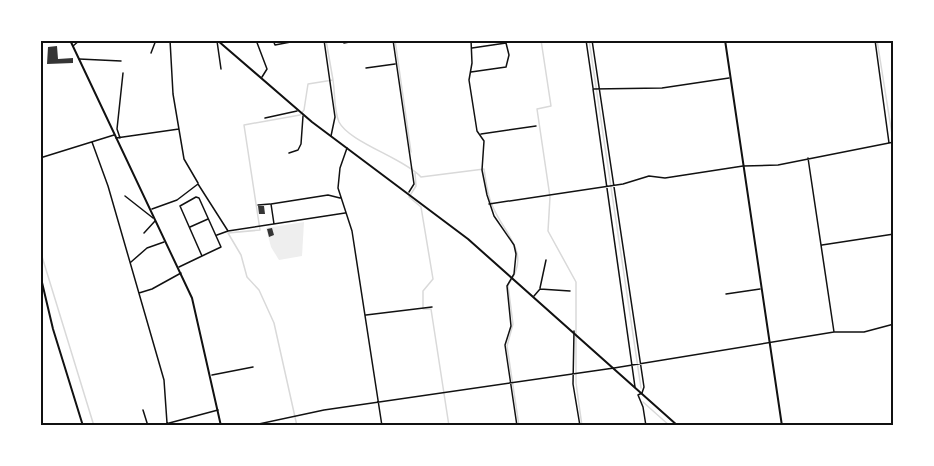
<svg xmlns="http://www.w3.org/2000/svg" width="934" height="466" font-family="'Times New Roman',serif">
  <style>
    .green { fill: #eee }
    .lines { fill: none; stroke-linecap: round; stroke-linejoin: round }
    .stream { stroke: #d9d9d9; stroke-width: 1.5 }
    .building { fill: #353535 }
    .minor { stroke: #111; stroke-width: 1.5 }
    .tertiary { stroke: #111; stroke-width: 2 }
    .secondary { stroke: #111; stroke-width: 2 }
    .primary { stroke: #111; stroke-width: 2 }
    .neatline { fill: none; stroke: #111; stroke-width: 2 }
  </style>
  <rect width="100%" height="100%" fill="#fff"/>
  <!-- green -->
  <path class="green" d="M304 222 302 256 279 260 271 247 266 228Z"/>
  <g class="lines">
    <!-- stream -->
    <path class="stream" d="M395 40 411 152
      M541 40 551 106 537 109 550 197 548 231 576 282V383L582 426
      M589 40 641 388
      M877 40 894 147
      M333 80C335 92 334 111 339 122 349 142 403 158 421 177L484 169C486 181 487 194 492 205 504 235 533 252 508 285L513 324 507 346 519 426
      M415 173 416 186 409 197 421 207 433 279 423 291V309H431L449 426
      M40 250 94 426
      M643 402 670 426
      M297 426 274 323 259 290 247 277 241 255 228 233 260 230 244 125 300 115 304 110 308 84 333 80 326 40"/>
  </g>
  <!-- building -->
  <path class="building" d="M57 46 58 59 73 58V63L47 64 48 47Z
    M258 206H264L265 214H259Z
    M272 228 274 235 269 237 267 229Z"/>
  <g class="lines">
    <!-- minor -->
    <path class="minor" d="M170 40 173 94 184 159 198 183
      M256 40 267 69 262 77
      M273 40 275 45 301 40
      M324 40 335 117 331 136
      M343 40 344 43 360 40
      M393 40 414 184 409 192
      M471 40 472 63 469 80 477 131 484 141 482 170 487 195 494 216 514 245 516 254 514 274 507 286 511 326 505 345 517 426
      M586 40 593 88
      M592 40 644 387 642 393 638 395 643 407 646 426
      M875 40 889 143
      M217 41 221 69
      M73 46 80 40
      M151 53 156 40
      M79 59 121 61
      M366 68 395 64
      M471 72 506 67 509 55 506 43 472 48
      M265 118 297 111
      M481 134 536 126
      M116 138 179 129
      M120 138 117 129 123 73
      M92 142 108 186 164 380 167 423
      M347 148 340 168 338 188 352 231 382 426
      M289 153 298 150 301 144 303 116
      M40 158 114 135
      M808 158 834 332
      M125 196 153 218
      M489 204 623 184 649 176 665 178 743 166 778 165 894 142
      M258 205 270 204
      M152 209 177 200 198 184 228 231 345 213
      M274 224 271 204 328 195 340 198
      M190 227 208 219
      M144 233 155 221
      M217 235 228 231
      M822 245 894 234
      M131 262 147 248 164 242
      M179 267 202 256 180 206 196 197 199 198 221 247 202 256
      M540 288 546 260
      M139 293 152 289 181 273
      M726 294 760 289
      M534 296 540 289 570 291
      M366 315 432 307
      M574 331 573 384 580 426
      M212 375 253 367
      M635 387 593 89 662 88 729 78
      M143 410 148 426
      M158 426 218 410
      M249 426 324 410 614 368 834 332H864L894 324
      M570 426 578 424"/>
    <!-- tertiary -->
    <path class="tertiary" d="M40 274 53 329 83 426"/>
    <!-- secondary -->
    <path class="secondary" d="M217 40 312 122 468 239 678 426
      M725 40 782 426"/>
    <!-- primary -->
    <path class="primary" d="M70 40 192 298 221 426"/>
  </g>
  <!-- border -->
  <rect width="934" height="466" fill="none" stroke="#ffffff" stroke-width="84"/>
  <rect x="42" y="42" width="850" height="382" class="neatline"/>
</svg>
